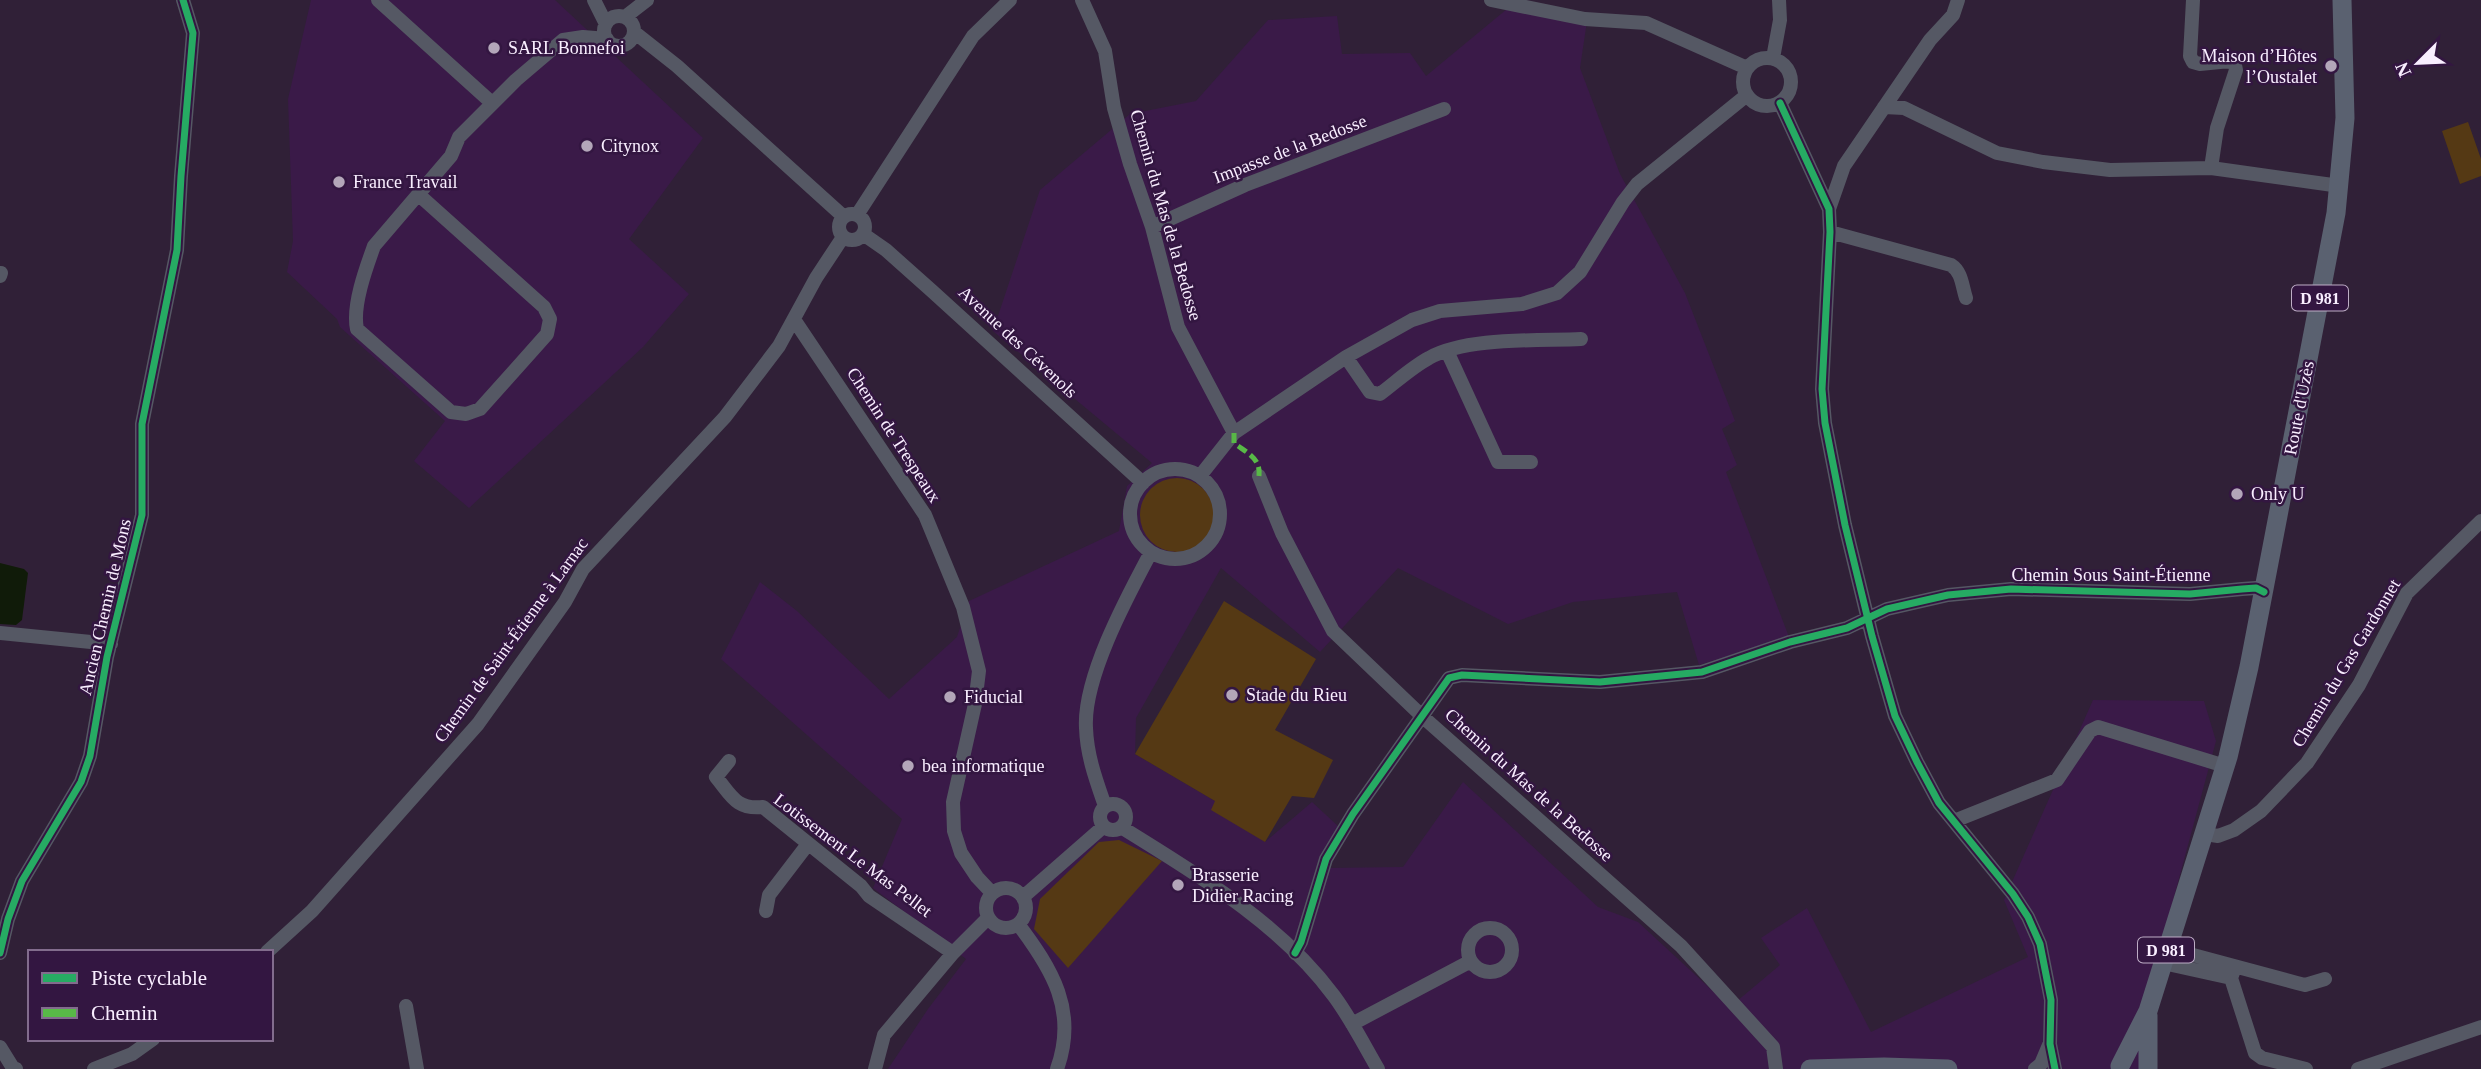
<svg xmlns="http://www.w3.org/2000/svg" width="2481" height="1069" font-family="'Times New Roman',serif">
  <style>
    .built { fill: #3a1a48 }
    .green { fill: #553914 }
    .water { fill: #101b09 }
    .lines { fill: none; stroke-linecap: round; stroke-linejoin: round }
    .minor { stroke: #555864; stroke-width: 14 }
    .major { stroke: #5a6170; stroke-width: 19 }
    .quiet { stroke: #58b947; stroke-width: 5; stroke-dasharray: 10 5; stroke-linecap: butt }
    .cycleway-casing { stroke: #331641; stroke-width: 11 }
    .cycleway { stroke: #26ab63; stroke-width: 7 }
    .poi-dot { fill: #b3a6b9; stroke: #331641; stroke-width: 2.5 }
    .labels { text-anchor: middle; dominant-baseline: central; stroke-width: 5; stroke-linejoin: round; paint-order: stroke }
    .shield { fill: #331641; stroke: #beadc6; stroke-width: 2 }
    .shield-label { font-size: 16px; font-weight: bold; fill: #f9eeff }
    .poi-label { font-size: 18px; fill: #f9eeff; stroke: #331641; text-anchor: start }
    .street-label { font-size: 18px; fill: #f9eeff; stroke: #331641 }
  </style>
  <rect width="100%" height="100%" fill="#302037"/>
  <!-- built -->
  <path class="built" d="M311 0H555L703 138 629 239 689 294 643 347 469 508 414 461 445 421 340 327 337 319 287 272 293 241 288 99Z
    M1507 9 1587 21 1580 68 1620 174 1685 293 1735 421 1722 429 1737 465 1726 472 1789 637 1699 665 1677 592 1573 602 1508 624 1398 568 1320 652 1221 568 1136 718 1135 754 1215 801 1265 842 1312 802 1339 827 1329 868 1403 867 1463 782 1598 907 1638 922 1730 1007 1780 965 1761 938 1807 908 1871 1032 2028 957 2004 900 2093 700 2204 701 2216 741 2167 923 2137 1049 2158 1069H888L928 1009 966 959 873 888 902 819 721 659 760 582 797 611 889 699 957 637 969 601 1119 531 1127 486 1152 463 993 331 1040 190 1130 114 1196 101 1268 20 1337 16 1342 54 1410 53 1426 76Z"/>
  <!-- green -->
  <path class="green" d="M2468 122 2481 159V176L2460 184 2442 131Z
    M1140 515a37 37 0 1 1 74 0a37 37 0 1 1-74 0Z
    M1224 601 1316 659 1275 730 1333 760 1314 798 1292 796 1265 842 1211 810 1215 801 1135 754Z
    M1119 840 1162 861 1068 968 1034 929 1040 899 1099 842Z"/>
  <!-- water -->
  <path class="water" d="M0 563 24 569 28 573 22 620 16 625 0 624Z"/>
  <g class="lines">
    <!-- minor -->
    <path class="minor" d="M378 0 492 103
      M594 0 606 24
      M1082 0 1105 51 1114 108 1130 164 1152 227 1178 327 1234 433
      M1491 0 1585 19 1646 23 1747 68
      M2193 0 2190 56 2193 62 2200 64 2230 61 2235 65 2236 70 2217 128 2211 168
      M604 31a15 15 0 1 1 30 0a15 15 0 1 1-30 0Z
      M625 17 647 0
      M634 32 677 66 844 217
      M1743 82a24 24 0 1 1 48 0a24 24 0 1 1-48 0Z
      M1773 58 1780 20 1779 0
      M1780 103 1829 209 1830 232 1822 389 1825 423 1845 525 1872 636 1895 716 1917 762 1939 803 2013 894 2028 917 2040 944 2051 1000 2050 1044 2055 1069
      M1884 107 1904 108 1997 153 2043 162 2110 170 2211 168 2340 186
      M419 195 544 307 550 319 547 334 480 409 466 414 451 412 357 329C352 306 366 268 374 246L451 156 459 137 516 80 563 40 583 37 607 39
      M1829 209 1844 166 1930 40 1953 15 1958 0
      M839 227a13 13 0 1 1 26 0a13 13 0 1 1-26 0Z
      M857 215 973 36 1010 0
      M1152 227 1245 185 1444 109
      M1830 232 1951 265C1962 272 1962 286 1966 298
      M863 234 886 250 932 291 1143 483
      M0 276 1 273
      M795 321 925 515 963 607 979 671 975 704 953 802 954 831 961 853 977 877 992 893
      M1447 351 1498 462H1531
      M1346 357 1370 392 1380 394C1396 382 1412 367 1429 358 1466 337 1538 341 1581 339
      M1130 514a45 45 0 1 1 90 0a45 45 0 1 1-90 0Z
      M1200 476 1234 433 1346 357 1412 320 1440 311 1522 304 1557 293 1580 272 1623 202 1637 184 1747 95
      M1259 476 1282 533 1333 631 1423 717 1681 946 1773 1047 1776 1069
      M0 633 111 644
      M729 761 716 777C731 795 736 810 763 807L861 886 869 896 953 953
      M1100 817a13 13 0 1 1 26 0a13 13 0 1 1-26 0Z
      M1105 806C1096 780 1087 756 1086 728 1083 678 1127 597 1151 552
      M1954 821 2057 780 2090 731 2098 727 2225 766
      M1121 827C1198 875 1279 922 1334 996 1351 1019 1364 1045 1378 1069
      M2205 834 2218 836 2234 830 2261 811 2307 763 2359 685 2407 593 2481 521
      M986 908a20 20 0 1 1 40 0a20 20 0 1 1-40 0Z
      M1023 897 1103 827
      M766 911 769 895 808 844
      M1018 924C1052 969 1078 1011 1057 1069
      M1468 950a22 22 0 1 1 44 0a22 22 0 1 1-44 0Z
      M2167 948 2297 983 2305 985 2325 979
      M267 952 312 911 478 724 565 602 583 569 725 417 779 346 816 278 843 237
      M0 953 8 919 22 881 81 782 90 756 107 657 142 515V424L177 250 181 176 193 33 183 0
      M1295 953 1301 942 1326 859 1353 814 1449 678 1462 675 1600 682 1702 672 1790 642 1847 628 1887 609 1948 595 2011 589 2190 594 2242 589 2256 588 2264 592
      M2163 963 2231 978
      M2235 967 2231 978 2255 1053 2262 1058 2306 1069
      M406 1006 417 1069
      M1352 1024 1471 961
      M0 1047 13 1068 16 1069
      M94 1069 132 1054 153 1039
      M875 1069 884 1035 953 953 988 918
      M2035 1069 2041 1064 2049 1045
      M2358 1069 2481 1027"/>
    <!-- major -->
    <path class="major" d="M2120 1066 2148 1011 2228 757 2249 667 2336 213 2345 118 2342 0
      M1810 1069 1884 1067 1948 1069
      M2148 1069V1015"/>
    <!-- quiet -->
    <path class="quiet" d="M1234 433V443C1247 453 1261 458 1259 476"/>
    <!-- cycleway casing -->
    <g class="cycleway-casing">
      <path id="cycleway" d="M1780 103 1829 209 1830 232 1822 389 1825 423 1845 525 1872 636 1895 716 1917 762 1939 803 2013 894 2028 917 2040 944 2051 1000 2050 1044 2055 1069
        M0 953 8 919 22 881 81 782 90 756 107 657 142 515V424L177 250 181 176 193 33 183 0
        M1295 953 1301 942 1326 859 1353 814 1449 678 1462 675 1600 682 1702 672 1790 642 1847 628 1887 609 1948 595 2011 589 2190 594 2242 589 2256 588 2264 592"/>
    </g>
    <!-- cycleway -->
    <use href="#cycleway" class="cycleway"/>
  </g>
  <!-- markers -->
  <g class="poi-dot">
    <circle cx="494" cy="48" r="7"/>
    <circle cx="2331" cy="66" r="7"/>
    <circle cx="587" cy="146" r="7"/>
    <circle cx="339" cy="182" r="7"/>
    <circle cx="2237" cy="494" r="7"/>
    <circle cx="1232" cy="695" r="7"/>
    <circle cx="950" cy="697" r="7"/>
    <circle cx="908" cy="766" r="7"/>
    <circle cx="1178" cy="885" r="7"/>
  </g>
  <g class="labels">
    <!-- shield labels -->
    <g class="shield">
      <rect x="2292" y="285.5" width="56" height="25" rx="5"/>
      <rect x="2138" y="937.5" width="56" height="25" rx="5"/>
    </g>
    <g class="shield-label">
      <text x="2320" y="298">D 981</text>
      <text x="2166" y="950">D 981</text>
    </g>
    <!-- poi labels -->
    <g class="poi-label">
      <text x="508" y="48">SARL Bonnefoi</text>
      <text x="2317" y="56" text-anchor="end">Maison d’Hôtes<tspan x="2317" dy="21">l’Oustalet</tspan></text>
      <text x="601" y="146">Citynox</text>
      <text x="353" y="182">France Travail</text>
      <text x="2251" y="494">Only U</text>
      <text x="1246" y="695">Stade du Rieu</text>
      <text x="964" y="697">Fiducial</text>
      <text x="922" y="766">bea informatique</text>
      <text x="1192" y="875">Brasserie<tspan x="1192" dy="21">Didier Racing</tspan></text>
    </g>
    <!-- street labels -->
    <g class="street-label">
      <text transform="translate(1290 149) rotate(-21)">Impasse de la Bedosse</text>
      <text transform="translate(1166 215) rotate(74)">Chemin du Mas de la Bedosse</text>
      <text transform="translate(1018 342) rotate(43)">Avenue des Cévenols</text>
      <text transform="translate(2299 408) rotate(-79)">Route d'Uzès</text>
      <text transform="translate(894 435) rotate(57)">Chemin de Trespeaux</text>
      <text x="2111" y="575">Chemin Sous Saint-Étienne</text>
      <text transform="translate(105 607) rotate(-77)">Ancien Chemin de Mons</text>
      <text transform="translate(511 640) rotate(-54)">Chemin de Saint-Étienne à Larnac</text>
      <text transform="translate(2346 663) rotate(-59)">Chemin du Gas Gardonnet</text>
      <text transform="translate(1529 785) rotate(42)">Chemin du Mas de la Bedosse</text>
      <text transform="translate(853 855) rotate(37)">Lotissement Le Mas Pellet</text>
    </g>
  </g>
  <!-- legend -->
  <rect x="28" y="950" width="245" height="91" fill="#331641" stroke="#826c8d" stroke-width="2"/>
  <rect x="42" y="973" width="35" height="10" fill="#26ab63" stroke="#826c8d" stroke-width="2"/>
  <text x="91" y="985" font-size="21" fill="#f9eeff">Piste cyclable</text>
  <rect x="42" y="1008" width="35" height="10" fill="#58b947" stroke="#826c8d" stroke-width="2"/>
  <text x="91" y="1020" font-size="21" fill="#f9eeff">Chemin</text>
  <!-- north arrow -->
  <g transform="translate(2418 63) rotate(246)" stroke="#331641" stroke-width="5" paint-order="stroke">
  <path d="M0-5L12 26L0 18L-12 26Z" fill="#f9eeff"/>
  <text y="-10" font-size="19" font-weight="bold" text-anchor="middle" fill="#f9eeff">N</text>
  </g>
</svg>
